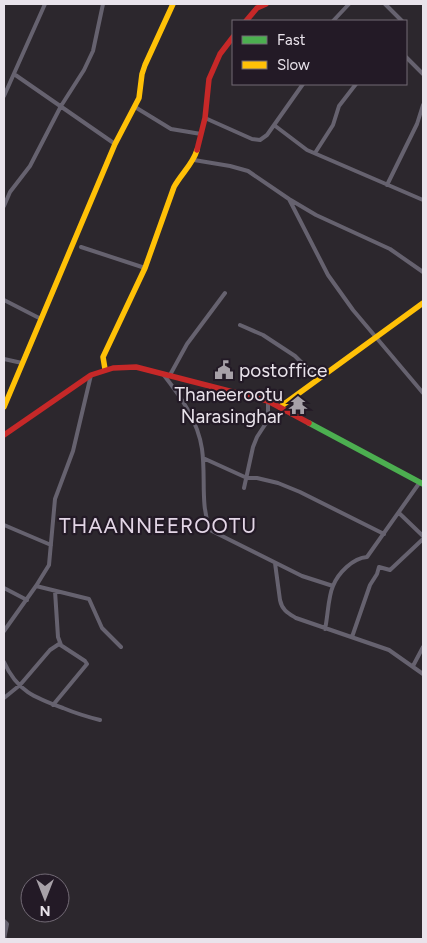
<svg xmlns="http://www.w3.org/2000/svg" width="427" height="943" font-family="Figtree,sans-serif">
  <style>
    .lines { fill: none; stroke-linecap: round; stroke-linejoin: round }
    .street { stroke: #66626f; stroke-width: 4 }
    .fast { stroke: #4caf50; stroke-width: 5.5 }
    .slow { stroke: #ffc107; stroke-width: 5.5 }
    .jam { stroke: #c62828; stroke-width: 5.5 }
    .labels { text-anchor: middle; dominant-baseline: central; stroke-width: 4.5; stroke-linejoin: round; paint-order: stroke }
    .poi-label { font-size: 19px; fill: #e9e3eb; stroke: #231a26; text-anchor: start }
    .quarter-label { font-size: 21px; letter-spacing: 1px; fill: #e3d6e6; stroke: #231a26 }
  </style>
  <rect width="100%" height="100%" fill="#2c272d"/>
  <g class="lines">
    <!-- street -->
    <path class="street" d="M385 4 402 21
      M333 21 349 4
      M406 57 423 74
      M14 74 115 144
      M4 96 45 4
      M135 107 171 129 201 134
      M205 118 252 139 260 140 267 135 303 84
      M274 125 307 150 423 200
      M315 153 333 125 339 106 356 84
      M194 160 230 166 248 171 289 199 316 215 390 249 423 272
      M387 185 417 124 423 105
      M289 199 328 275 353 310 423 393
      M4 206 10 192 30 166 61 106 84 70 93 51 103 4
      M81 247 145 268
      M4 300 41 319
      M240 325 263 335 295 356 318 379
      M4 359 22 363
      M163 374C181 397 198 421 202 449 206 477 200 504 210 530L302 576 333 586
      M170 375 187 344 225 293
      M203 458 247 478H257L278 483 300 492 384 534
      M244 488 253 447 257 437 268 420V401
      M399 513 423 536
      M4 525 51 545
      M275 563 280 600C282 610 288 613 296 618L389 650 423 674
      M36 586 89 599 102 628 121 647
      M4 588 27 600
      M55 591 58 637 61 645
      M325 629C328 616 328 597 333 586 338 573 353 558 367 557L420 482
      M4 631 36 586 49 565 55 499 73 451 91 375
      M352 637 370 585 377 574 379 567 390 570 423 539
      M4 662C17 691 35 698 63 708 75 713 88 717 100 720
      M413 666 423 647
      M4 698 20 685 50 650 59 644 85 661 87 664 53 705
      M4 921 7 924 4 939"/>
    <!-- fast -->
    <path class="fast" d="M309 423 423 484"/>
    <!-- slow -->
    <path class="slow" d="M105 369 103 357 145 268 174 187C181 174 193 164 197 150
      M4 407 115 144 139 98 142 74 145 65 173 4
      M280 407 423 303"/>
    <!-- jam -->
    <path class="jam" d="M246 21 257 8 266 4
      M197 150 205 118 209 79 220 54 233 37
      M4 435 91 375 113 368 136 367 268 401 309 423"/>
  </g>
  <!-- icons -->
  <defs>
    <g id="civic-bare" transform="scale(1.5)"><path d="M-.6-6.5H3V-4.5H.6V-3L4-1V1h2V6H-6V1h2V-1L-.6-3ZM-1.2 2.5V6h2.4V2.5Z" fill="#a7a1a8" stroke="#231a26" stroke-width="2.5" paint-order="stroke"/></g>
    <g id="temple-bare" transform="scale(1.5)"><path d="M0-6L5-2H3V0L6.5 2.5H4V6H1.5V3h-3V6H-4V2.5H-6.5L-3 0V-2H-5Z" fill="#a7a1a8" stroke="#231a26" stroke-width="2.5" paint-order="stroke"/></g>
  </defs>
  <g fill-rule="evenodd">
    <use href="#civic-bare" x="224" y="370"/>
    <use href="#temple-bare" x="298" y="405"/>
  </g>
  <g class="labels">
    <!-- poi labels -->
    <g class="poi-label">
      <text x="239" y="370">postoffice</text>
      <text x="283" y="394" text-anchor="end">Thaneerootu<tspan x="283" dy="22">Narasinghar</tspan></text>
    </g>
    <!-- quarter labels -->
    <g class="quarter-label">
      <text x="158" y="525">THAANNEEROOTU</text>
    </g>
  </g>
  <!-- border -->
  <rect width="427" height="943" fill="none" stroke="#e9e3eb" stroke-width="10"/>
  <!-- legend -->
  <rect x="232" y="20" width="175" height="65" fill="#231a26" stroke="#726a75"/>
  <rect x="242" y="36" width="25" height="8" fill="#4caf50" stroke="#726a75"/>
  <text x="277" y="45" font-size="15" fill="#e9e3eb">Fast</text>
  <rect x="242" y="61" width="25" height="8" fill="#ffc107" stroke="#726a75"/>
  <text x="277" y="70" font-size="15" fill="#e9e3eb">Slow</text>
  <!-- north arrow -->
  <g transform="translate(45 898) rotate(180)"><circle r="24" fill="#231a26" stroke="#726a75"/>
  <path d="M0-4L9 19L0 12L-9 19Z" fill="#a7a1a8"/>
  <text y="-8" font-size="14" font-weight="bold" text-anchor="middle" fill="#e9e3eb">N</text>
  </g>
</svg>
